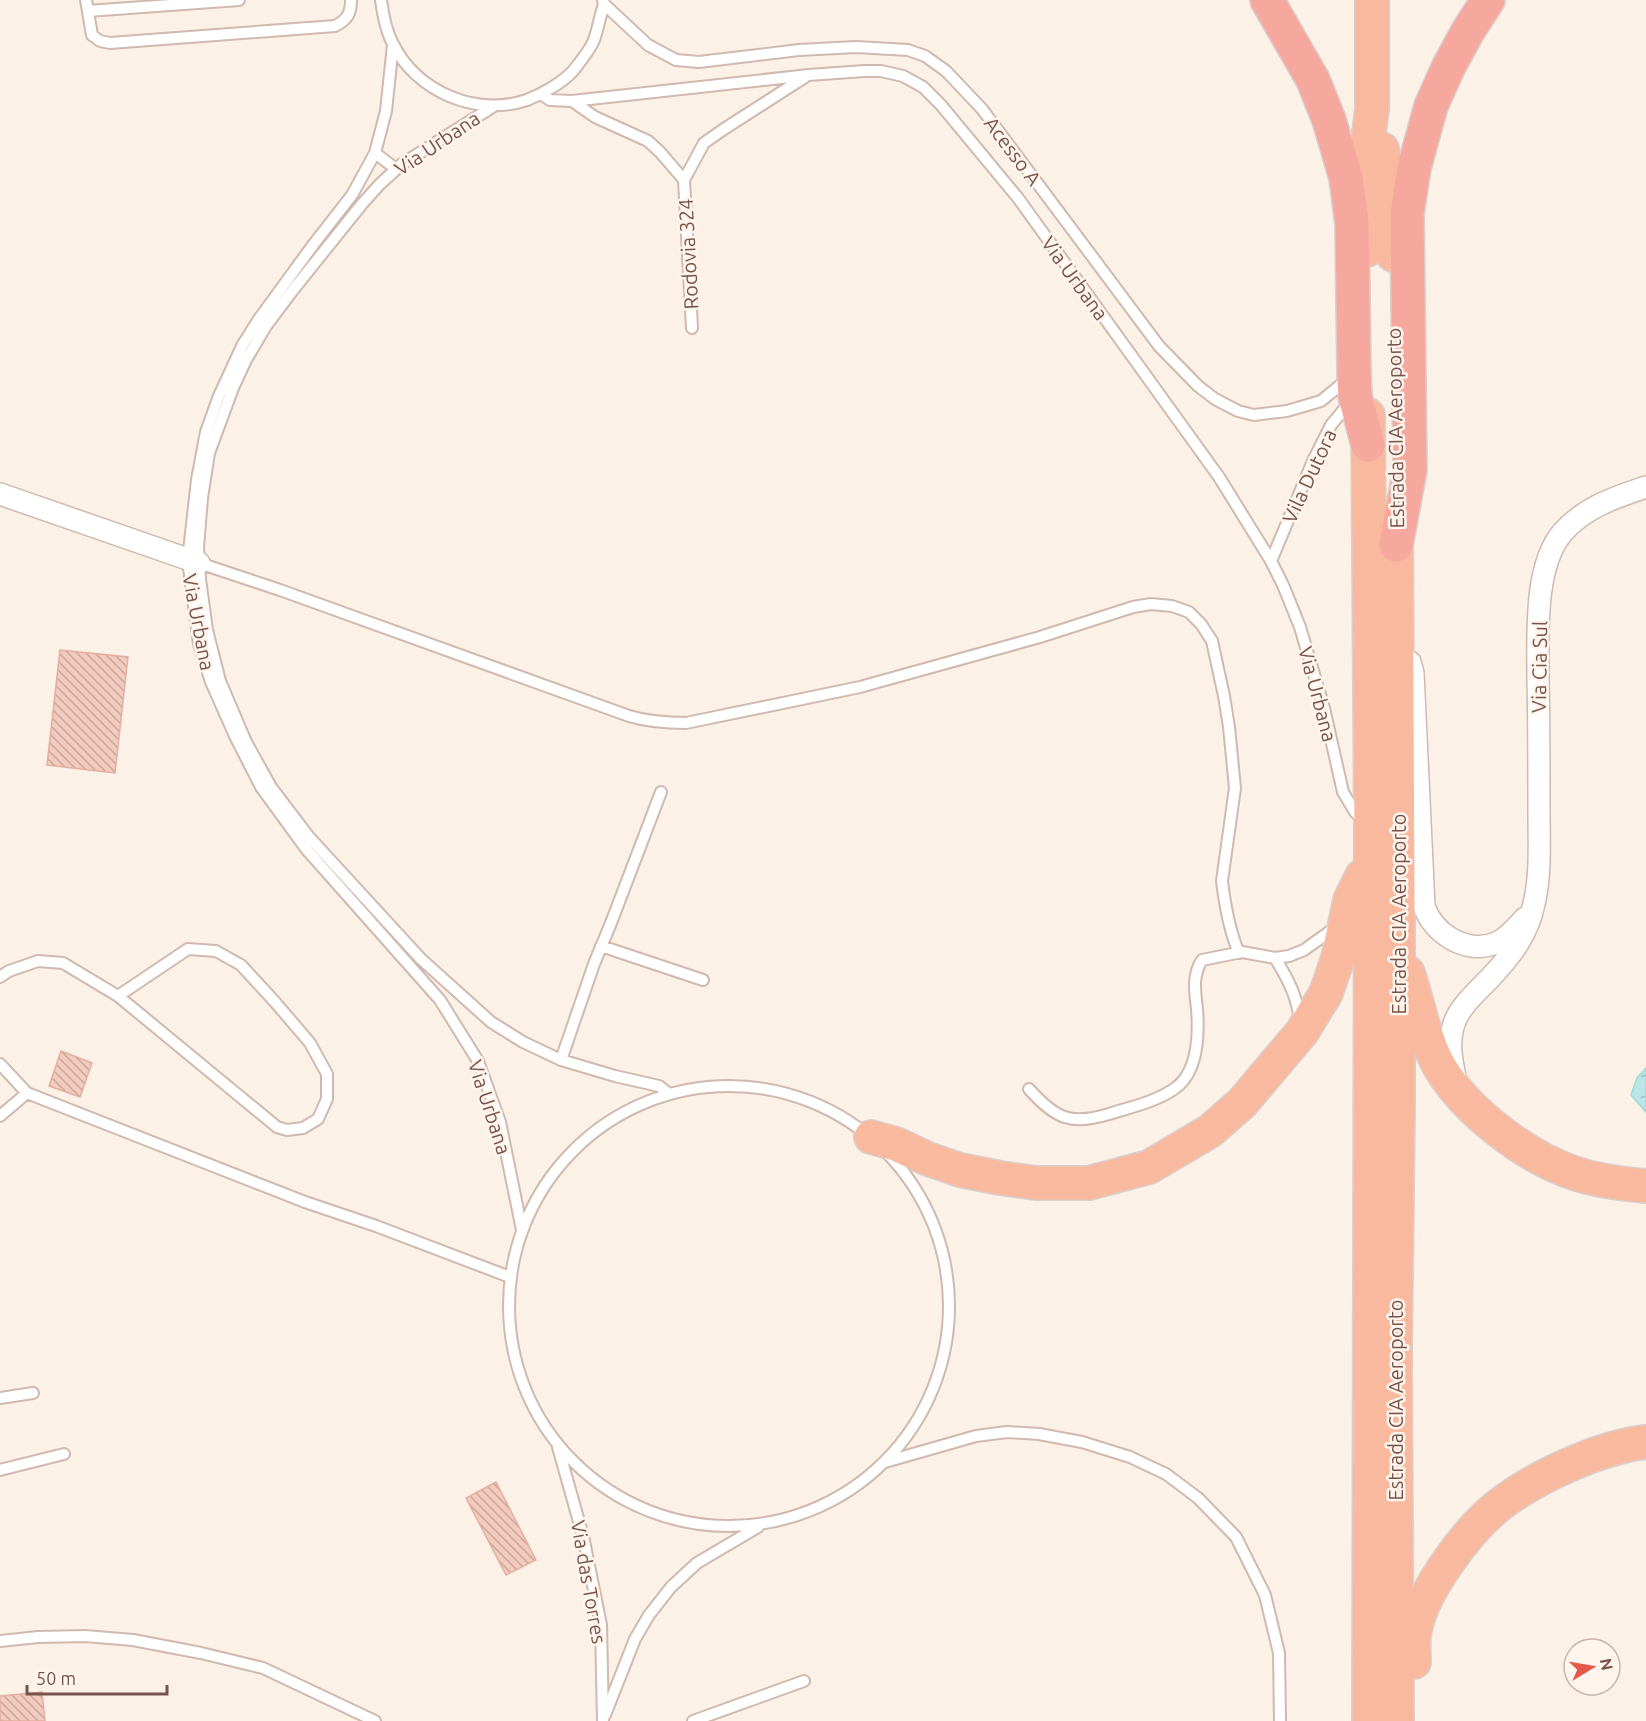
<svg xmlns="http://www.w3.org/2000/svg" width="1646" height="1721" font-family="Ubuntu,sans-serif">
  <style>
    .water { fill: url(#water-ripples); stroke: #a1d8d8; stroke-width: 1.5 }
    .building { fill: url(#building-back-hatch); stroke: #e5af9f; stroke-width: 1.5 }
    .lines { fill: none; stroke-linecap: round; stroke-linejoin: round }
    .service-casing { stroke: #d0b9af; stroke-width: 14 }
    .minor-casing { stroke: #d0b9af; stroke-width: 24 }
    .trunk-casing { stroke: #d9cfcd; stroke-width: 36 }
    .motorway-casing { stroke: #d9cfcd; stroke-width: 36 }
    .service { stroke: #fff; stroke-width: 10 }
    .minor { stroke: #fff; stroke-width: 21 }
    .trunk { stroke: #f8b99f; stroke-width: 33 }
    .motorway { stroke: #f6a79e; stroke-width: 33 }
    .labels { text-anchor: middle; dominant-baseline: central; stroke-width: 5; stroke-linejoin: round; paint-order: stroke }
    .street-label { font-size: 20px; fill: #76544b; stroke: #fff5ed }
  </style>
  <defs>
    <pattern id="water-ripples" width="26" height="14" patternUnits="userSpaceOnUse" patternTransform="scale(1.5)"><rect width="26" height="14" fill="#bbe6e6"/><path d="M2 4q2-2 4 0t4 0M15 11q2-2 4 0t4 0" fill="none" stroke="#9dbdbc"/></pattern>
    <pattern id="building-back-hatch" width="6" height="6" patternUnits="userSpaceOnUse" patternTransform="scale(1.5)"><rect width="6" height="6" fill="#f2cbbe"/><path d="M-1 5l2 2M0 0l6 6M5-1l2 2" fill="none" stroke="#c9a79c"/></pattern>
  </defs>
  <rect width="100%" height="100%" fill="#fcf1e7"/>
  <!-- water -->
  <path class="water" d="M1646 1068V1112L1631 1095 1637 1078Z"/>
  <!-- building -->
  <path class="building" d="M60 650 128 657 115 773 47 765Z
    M61 1051 92 1063 80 1097 49 1086Z
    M496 1482 536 1560 506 1575 466 1498Z
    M42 1692 45 1721H0V1696Z"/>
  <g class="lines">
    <!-- service casing -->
    <g class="service-casing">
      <path id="service" d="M86 0 92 35 100 41 110 43 335 26C347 20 351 14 351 0
        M381 0C383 15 386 31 393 44 417 92 476 117 527 100 542 94 562 83 573 71 580 62 590 50 594 40 598 29 600 16 604 4L603 0
        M604 4 648 45 676 60 699 62 799 50 856 47 908 50 925 56 946 71 982 109 1159 346 1198 386 1215 399 1238 411 1254 415 1287 411 1321 401 1349 378
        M88 11 239 0
        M393 45 386 111 375 153 352 195 313 245 259 319 242 346 219 396 206 432 197 480 188 560 199 644 211 682 235 736 261 787 307 850 440 1000 478 1061 500 1122 522 1230
        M541 94 550 100 572 101 809 75 864 71H881L903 76 923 87 941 105 1018 198 1219 477 1271 561 1283 585 1300 627 1324 708 1343 792 1355 812 1364 821
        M572 101 595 117 648 141 660 152 684 180
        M494 106 402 164 380 184 362 204 293 290 266 326 246 360 233 388 209 453 202 498 198 547 200 579 207 630 220 681 246 742 271 787 309 837 421 959 491 1022 523 1042 561 1060 615 1076 659 1086 668 1093
        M375 153 396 169
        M692 328 684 180 704 143 724 129 805 77
        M1271 561 1313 461 1331 425 1351 401
        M199 563 280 590 629 716C649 722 666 723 686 723L860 687 1040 637 1133 607 1151 604 1172 606 1189 612 1201 624 1212 641 1224 696 1229 727 1235 788 1222 881C1225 906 1229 930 1239 953
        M601 946 703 980
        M1275 958C1288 979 1297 996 1300 1021
        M0 977 9 971 38 961 63 963 118 996 277 1127 287 1130 303 1128 318 1119 327 1099V1074L310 1043 275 1002 241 965 216 951 188 949 118 996
        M561 1060 594 964 611 923 661 792
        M0 1064 27 1093 305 1202 376 1226 510 1277
        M509 1306a220 220 0 1 1 440 0a220 220 0 1 1-440 0Z
        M1029 1089C1055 1118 1070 1126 1109 1114 1131 1107 1155 1102 1174 1089 1198 1073 1199 1035 1197 1009 1195 991 1192 976 1202 960L1242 952 1275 958 1289 956 1304 950 1336 927
        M0 1116 27 1093
        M0 1398 33 1393
        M558 1447 583 1536 601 1625 603 1721
        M885 1462 976 1436 1007 1432 1039 1434 1082 1442 1130 1457 1166 1474 1198 1498 1236 1537 1265 1595 1279 1653 1280 1721
        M0 1470 64 1454
        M0 1641 38 1637 85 1636 133 1640 201 1653 263 1668 375 1721
        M605 1715 635 1639 649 1615 671 1587 697 1563 758 1527
        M693 1721 804 1681"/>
    </g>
    <!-- minor casing -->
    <g class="minor-casing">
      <path id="minor" d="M0 494 199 563
        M1410 662 1413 673 1424 906C1433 934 1467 955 1496 943 1507 939 1517 927 1525 918
        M1456 1081C1452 1063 1448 1045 1453 1027 1458 1007 1478 991 1491 977 1512 955 1528 933 1534 904 1541 874 1539 843 1539 813 1539 768 1539 722 1538 677 1538 634 1534 565 1563 532 1585 507 1616 497 1646 487"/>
    </g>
    <!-- trunk casing -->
    <g class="trunk-casing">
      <path id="trunk" d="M1382 149 1388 174 1393 255
        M1367 250 1366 198 1368 141 1372 109V0
        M1368 415 1371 828 1369 1721
        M1396 517 1398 898V1103L1395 1352 1397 1721
        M1408 973C1419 1005 1424 1041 1441 1069 1467 1112 1526 1157 1574 1173 1597 1181 1622 1184 1646 1186
        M871 1137 896 1144 928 1159 960 1170 1000 1178 1036 1183H1089L1149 1167 1210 1131 1242 1103 1302 1032 1326 993 1338 958 1350 900 1362 876
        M1414 1662C1414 1653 1413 1643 1414 1635 1420 1592 1471 1524 1506 1500 1542 1474 1602 1447 1646 1442"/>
    </g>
    <!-- motorway casing -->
    <g class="motorway-casing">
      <path id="motorway" d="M1267 0 1313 80 1329 120 1346 178 1352 224 1354 374 1355 396 1368 445
        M1396 545 1410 470 1407 214 1414 168 1431 106 1448 68 1468 31 1488 0"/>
    </g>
    <!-- service -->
    <use href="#service" class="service"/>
    <!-- minor -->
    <use href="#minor" class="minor"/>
    <!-- trunk -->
    <use href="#trunk" class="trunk"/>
    <!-- motorway -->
    <use href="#motorway" class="motorway"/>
  </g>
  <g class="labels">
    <!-- street labels -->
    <g class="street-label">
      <text transform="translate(437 143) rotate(-34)">Via Urbana</text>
      <text transform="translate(1013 151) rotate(53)">Acesso A</text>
      <text transform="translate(688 254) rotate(-93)">Rodovia 324</text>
      <text transform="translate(1075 278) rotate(54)">Via Urbana</text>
      <text transform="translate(1395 428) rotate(-91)">Estrada CIA Aeroporto</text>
      <text transform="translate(1309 476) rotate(-65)">Vila Dutora</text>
      <text transform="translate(199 622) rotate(79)">Via Urbana</text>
      <text transform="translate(1539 667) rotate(-89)">Via Cia Sul</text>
      <text transform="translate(1318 694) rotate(75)">Via Urbana</text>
      <text transform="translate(1398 914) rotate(-90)">Estrada CIA Aeroporto</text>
      <text transform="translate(490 1107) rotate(72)">Via Urbana</text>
      <text transform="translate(1395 1400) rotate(-90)">Estrada CIA Aeroporto</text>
      <text transform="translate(589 1582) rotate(80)">Via das Torres</text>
    </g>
  </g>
  <!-- north arrow -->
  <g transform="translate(1592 1667) rotate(79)"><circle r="28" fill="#fff5ed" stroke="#c8b5ac" stroke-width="1.5"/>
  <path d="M0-4.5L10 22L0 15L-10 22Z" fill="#e6574c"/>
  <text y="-9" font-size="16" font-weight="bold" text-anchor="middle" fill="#76544b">N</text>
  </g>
  <!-- scale -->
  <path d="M27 1685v9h140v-9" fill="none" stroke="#76544b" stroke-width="3"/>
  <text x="36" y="1685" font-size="18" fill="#76544b" stroke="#fff5ed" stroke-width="4.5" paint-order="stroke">50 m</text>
</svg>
